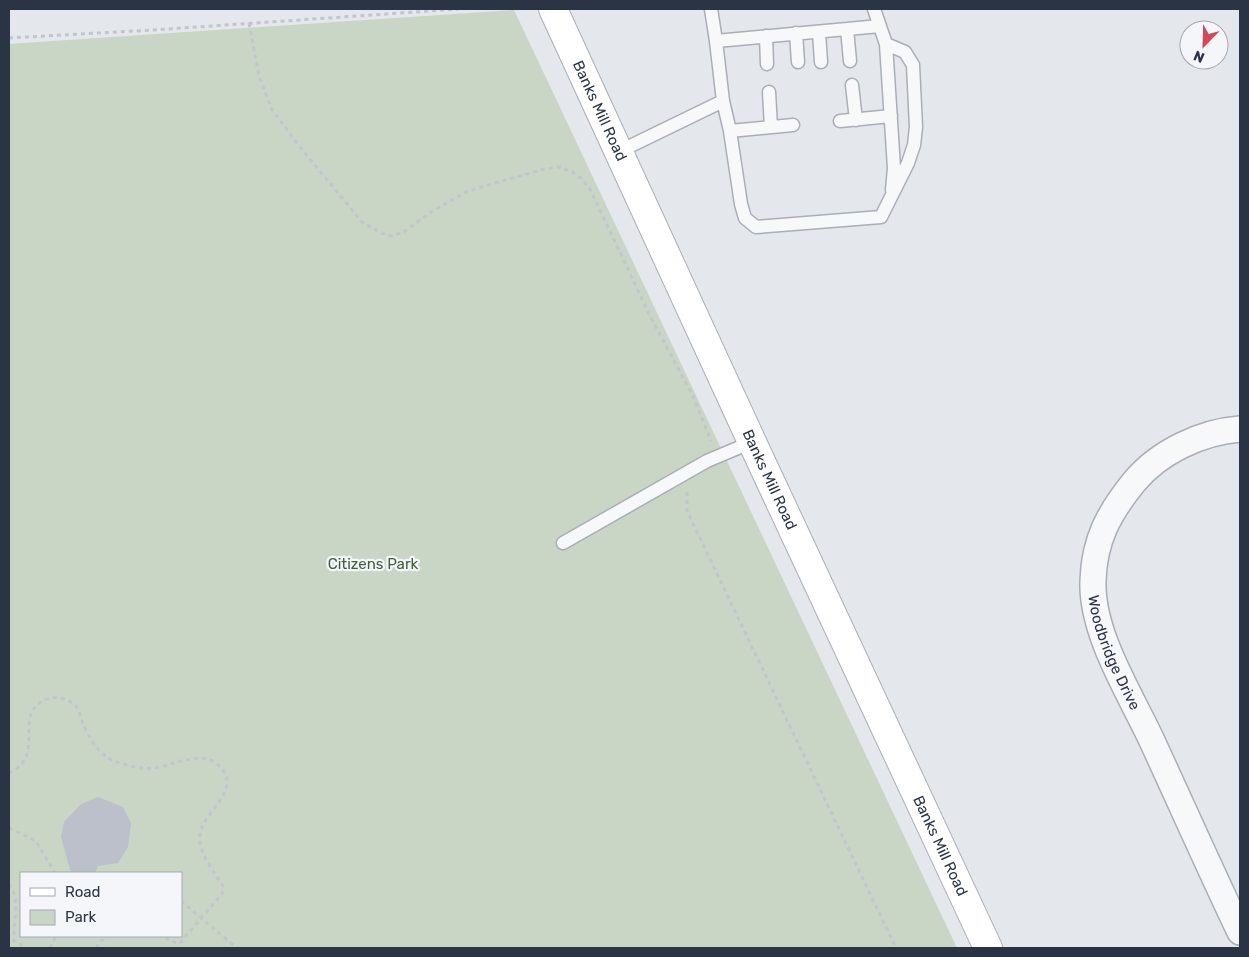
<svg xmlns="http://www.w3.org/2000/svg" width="1249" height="957" font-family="Rubik,sans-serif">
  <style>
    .green { fill: #c9d6c5; fill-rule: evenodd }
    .building { fill: #bbc0ca }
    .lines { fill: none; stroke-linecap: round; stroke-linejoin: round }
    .lane-casing { stroke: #a9aeb7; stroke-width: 15 }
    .street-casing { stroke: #a9aeb7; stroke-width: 28 }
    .secondary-casing { stroke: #a9aeb7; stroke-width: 30 }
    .path { stroke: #c2c5cb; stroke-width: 3; stroke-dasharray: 4 4; stroke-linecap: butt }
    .lane { stroke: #f7f8fa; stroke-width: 12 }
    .street { stroke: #f7f8fa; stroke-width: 25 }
    .secondary { stroke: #fff; stroke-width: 28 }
    .labels { text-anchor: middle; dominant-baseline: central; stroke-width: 4.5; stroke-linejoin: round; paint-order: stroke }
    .street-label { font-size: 15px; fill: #2b3445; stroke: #f4f6f9 }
    .park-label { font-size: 15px; fill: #3f6138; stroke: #f4f6f9 }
  </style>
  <rect width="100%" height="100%" fill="#e4e7ec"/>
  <!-- green -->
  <path class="green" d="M514 10 957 948H9V44ZM21 873H181V936H21Z"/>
  <!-- building -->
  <path class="building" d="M98 797 123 807 131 823 128 847 118 863 98 866 95 873H71L61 837 64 822 81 804Z"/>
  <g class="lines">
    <!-- lane casing -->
    <g class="lane-casing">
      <path id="lane" d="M711 9 716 41 880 26
        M874 9 886 44 894 168 892 190
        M847 29 850 61
        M819 32 821 62
        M796 33 798 62
        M766 36 767 64
        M716 41 723 101
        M852 85 856 120
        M769 92 771 127
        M840 121 891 116
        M730 131 793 125
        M618 152 723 101 730 131 741 204 745 218 756 227 881 217 908 163 914 145 916 127 913 65 905 52 886 44
        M563 543 707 461 752 442"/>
    </g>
    <!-- street casing -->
    <g class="street-casing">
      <g id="street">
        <path id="s1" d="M1240 429C1201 432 1159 452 1134 482 1109 513 1094 540 1093 581 1091 634 1131 695 1153 743 1182 806 1210 869 1240 932"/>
      </g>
    </g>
    <!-- secondary casing -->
    <g class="secondary-casing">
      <g id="secondary">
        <path id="s2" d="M553 9 752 442 988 948"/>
      </g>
    </g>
    <!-- path -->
    <path class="path" d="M249 23 259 76 271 108 299 146 362 222 381 233 391 236 404 232 431 212 468 191 544 169 559 167 572 172 581 178 591 191 649 314 693 396 711 441
      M9 38 153 30 459 9
      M687 492V511L896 948
      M9 773C49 756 8 709 51 698 59 696 70 700 76 706 79 710 81 718 83 724 89 738 99 755 114 761 126 765 141 770 154 768 176 765 205 747 222 769 242 795 194 816 200 843 203 858 215 874 223 886L222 894 179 944 161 936
      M9 828 36 841 55 873
      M9 884C21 899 13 923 14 941L27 948
      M181 901 237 948
      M50 948 56 936
      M96 948 101 941 109 936"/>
    <!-- lane -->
    <use href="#lane" class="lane"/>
    <!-- street -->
    <use href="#street" class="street"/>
    <!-- secondary -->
    <use href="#secondary" class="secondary"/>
  </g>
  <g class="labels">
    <!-- street labels -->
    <g class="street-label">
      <text stroke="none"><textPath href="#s2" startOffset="112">Banks Mill Road</textPath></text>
      <text stroke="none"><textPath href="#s2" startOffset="518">Banks Mill Road</textPath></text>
      <text stroke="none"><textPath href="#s1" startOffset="306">Woodbridge Drive</textPath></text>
      <text stroke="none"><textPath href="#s2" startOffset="922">Banks Mill Road</textPath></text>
    </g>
    <!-- park labels -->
    <g class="park-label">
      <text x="373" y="564">Citizens Park</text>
    </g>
  </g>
  <!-- border -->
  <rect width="1249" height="957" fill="none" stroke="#2b3445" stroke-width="20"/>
  <!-- legend -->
  <rect x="20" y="872" width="162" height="65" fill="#f4f6f9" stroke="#a4a8b1"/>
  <rect x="30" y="888" width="25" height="8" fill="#ffffff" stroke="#a4a8b1"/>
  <text x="65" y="897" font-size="15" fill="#2b3445">Road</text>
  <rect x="30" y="910" width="25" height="15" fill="#c9d6c5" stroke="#a4a8b1"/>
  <text x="65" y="922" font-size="15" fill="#2b3445">Park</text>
  <!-- north arrow -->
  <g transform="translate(1204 45) rotate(203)"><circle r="24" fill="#f4f6f9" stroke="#a4a8b1"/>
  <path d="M0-4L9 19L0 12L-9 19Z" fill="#d1495b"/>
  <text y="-8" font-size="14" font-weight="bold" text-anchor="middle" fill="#2b3445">N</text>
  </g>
</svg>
